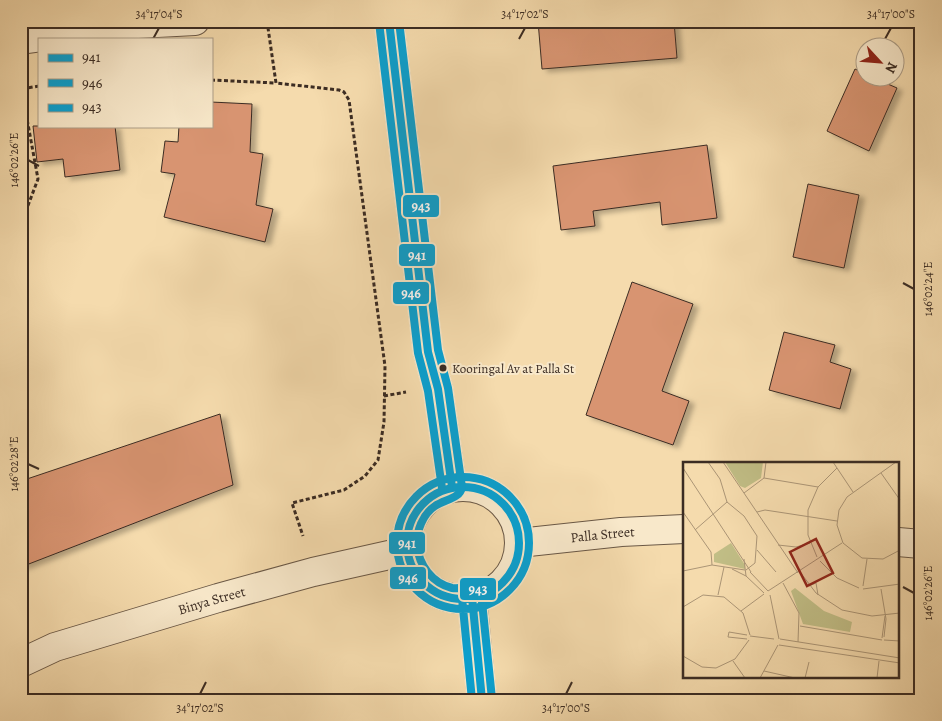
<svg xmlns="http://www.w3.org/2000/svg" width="942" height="721" font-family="Alegreya,serif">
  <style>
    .building { fill: #d89471; stroke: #3b2c23; filter: url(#shadow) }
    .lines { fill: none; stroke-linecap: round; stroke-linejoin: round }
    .minor-casing { stroke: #6a5846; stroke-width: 30 }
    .path { stroke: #3b2c23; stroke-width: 3; stroke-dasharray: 4 2.5; stroke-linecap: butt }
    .minor { stroke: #f8e8ca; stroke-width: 28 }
    .bus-1-casing { stroke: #f8e8ca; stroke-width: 11 }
    .bus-2-casing { stroke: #f8e8ca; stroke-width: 11 }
    .bus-3-casing { stroke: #f8e8ca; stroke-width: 11 }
    .bus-1 { stroke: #09a0d0; stroke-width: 8 }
    .bus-2 { stroke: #09a0d0; stroke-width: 8 }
    .bus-3 { stroke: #09a0d0; stroke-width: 8 }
    .ticks { fill: none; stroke: #3b2c23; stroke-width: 2 }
    .bus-dot { fill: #3b2c23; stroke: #f8e8ca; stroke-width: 2 }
    .labels { text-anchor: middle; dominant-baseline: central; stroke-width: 4; stroke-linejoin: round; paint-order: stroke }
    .bus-label { font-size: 13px; fill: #3b2c23; stroke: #f8e8ca; text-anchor: start }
    .street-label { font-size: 14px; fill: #3b2c23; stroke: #f8e8ca }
    .inset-road { fill: none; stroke: #ab9576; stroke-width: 1 }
    .view { fill: #8f2418; fill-opacity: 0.15; stroke: #8f2418; stroke-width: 2.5 }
    .inset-edge { fill: none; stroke: #3b2c23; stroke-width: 2.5 }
    .line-badge { stroke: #f8e8ca; stroke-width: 2 }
    .badge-label { font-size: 14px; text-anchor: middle; font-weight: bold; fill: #fff }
    .neatline { fill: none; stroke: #3b2c23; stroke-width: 2 }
    .ticks-label { font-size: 12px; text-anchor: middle; fill: #3b2c23 }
  </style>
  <defs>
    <filter id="shadow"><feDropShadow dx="5.5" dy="3" stdDeviation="2.5" flood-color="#0004"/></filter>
  </defs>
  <rect width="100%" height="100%" fill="#f5dbad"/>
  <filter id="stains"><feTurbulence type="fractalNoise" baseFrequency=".004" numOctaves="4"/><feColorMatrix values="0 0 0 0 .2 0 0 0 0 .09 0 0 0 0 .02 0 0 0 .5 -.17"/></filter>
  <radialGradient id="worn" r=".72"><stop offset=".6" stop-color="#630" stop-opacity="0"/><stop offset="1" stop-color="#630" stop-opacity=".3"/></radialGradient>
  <!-- building -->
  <path class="building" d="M538 21H674L677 58 542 69Z
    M855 69 864 73V78H874L897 88 869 151 827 131Z
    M211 102 252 104 250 152 263 154 256 205 273 209 265 242 164 217 175 174 161 172 165 141 178 142 179 126H211Z
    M33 126H115L120 170 65 177 63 159 37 162Z
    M707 145 717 218 662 225 660 202 593 211 595 226 561 230 553 166Z
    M808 184 859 195 844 268 793 257Z
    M632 282 693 304 662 391 689 401 673 445 586 415Z
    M784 332 835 345 830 362 851 369 840 409 769 390Z
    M220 414 233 485 21 567V481Z"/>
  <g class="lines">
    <!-- minor casing -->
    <g class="minor-casing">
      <g id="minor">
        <path d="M389 21 428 352 438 389 452 487"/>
        <path d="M21 40 138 24 195 21"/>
        <circle cx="463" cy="543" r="56"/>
        <path d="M898 542 921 544"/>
        <path id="s1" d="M519 543 621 532 684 529"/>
        <path d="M472 597 482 700"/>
        <path id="s2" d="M21 663 55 647 218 598 313 572 407 551"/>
      </g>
    </g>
    <!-- path -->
    <path class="path" d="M267 21 276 83 339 90 344 92 349 100 385 366 384 422 378 460 365 476 344 490 292 503 303 536
      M211 80 276 83
      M21 224 38 179 23 97 27 88 39 86
      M384 396 406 392"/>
    <!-- minor -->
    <use href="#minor" class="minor"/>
    <!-- bus-1 casing -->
    <g class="bus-1-casing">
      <path id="bus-1" d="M389 21 428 352 438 389 452 487
        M407 543a56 56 0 1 1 112 0a56 56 0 1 1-112 0Z
        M472 597 482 700"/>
    </g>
    <!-- bus-2 casing -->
    <g class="bus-2-casing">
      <path id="bus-2" d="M379 22 418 353 428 391 442 488
        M397 543a66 66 0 1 1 132 0a66 66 0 1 1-132 0Z
        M462 598 472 700"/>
    </g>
    <!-- bus-3 casing -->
    <g class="bus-3-casing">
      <path id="bus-3" d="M399 21 438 350 448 388 462 487C460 499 445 499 435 506 423 514 416 531 417 546 419 565 432 583 452 588 462 590 473 583 481 592L492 699"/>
    </g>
    <!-- bus-1 -->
    <use href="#bus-1" class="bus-1"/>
    <!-- bus-2 -->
    <use href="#bus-2" class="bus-2"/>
    <!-- bus-3 -->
    <use href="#bus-3" class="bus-3"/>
  </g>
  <!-- ticks -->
  <path class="ticks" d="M153 39 159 28M519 39 525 28M885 39 891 28M28 160 39 166M903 283 914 289M28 464 39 469M903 587 914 593M200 694 206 682M566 694 572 682"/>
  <!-- markers -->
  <circle class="bus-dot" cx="443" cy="368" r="4.5"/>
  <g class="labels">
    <!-- bus labels -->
    <g class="bus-label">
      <text x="452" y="368">Kooringal Av at Palla St</text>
    </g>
    <!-- street labels -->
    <g class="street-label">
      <text stroke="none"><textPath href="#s1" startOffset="84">Palla Street</textPath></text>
      <text stroke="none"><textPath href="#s2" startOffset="201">Binya Street</textPath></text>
    </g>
  </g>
  <!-- overview -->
  <g transform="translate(683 462)">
    <rect width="216" height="216" fill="#f5dbad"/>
    <path d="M42 0H80L78 16 62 26 57 24ZM48 81 62 103V107L31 100V92ZM112 126 141 149 169 160 167 170 120 162 108 129Z" fill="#c1be86"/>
    <path class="inset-road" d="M25 0 37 17 44 40 61 54 74 74 72 101 63 108M40 0 115 111M150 0 170 30M213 0 164 35 156 48 154 63 160 81 179 96 200 97 217 88M0 6 68 110M198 11 217 38M81 16 135 25M61 31 81 16 83 0M0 50 28 90 29 103M74 50 82 48 154 59M12 68 44 40M95 83 113 85 127 81M74 88 93 110M134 95 125 73V48L135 25 154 6M61 97 63 114M137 99 154 116 176 126M49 107 63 114 81 131M0 109 29 103 62 108M67 110 85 129M117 110 133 131 159 148 189 154 217 151M100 121 116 151 115 180M126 124 133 121 135 133M180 124 184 97M180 127 217 122M198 127 203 157 201 175M85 129 159 81M35 133 41 105M87 133 96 177M0 145 20 133 41 135 60 151 67 173M58 149 81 132M117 164 199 178M67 174 91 177M199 176 202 154M64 177 45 175 46 170 64 173M97 177 217 196M201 178 217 179M96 183 217 201M0 194 19 205 33 206 52 197 66 178M50 199 62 216M81 209 112 216M77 216 95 183M122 216 126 200M194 216 196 199"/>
    <path class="view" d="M133 77 150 111 124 124 107 90Z"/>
    <rect width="216" height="216" class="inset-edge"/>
  </g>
  <g class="line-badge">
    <rect x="402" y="194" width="38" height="24" rx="5" fill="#09a0d0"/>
    <rect x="398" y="243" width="38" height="24" rx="5" fill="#09a0d0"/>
    <rect x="392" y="281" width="38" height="24" rx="5" fill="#09a0d0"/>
    <rect x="388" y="531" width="38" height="24" rx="5" fill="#09a0d0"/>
    <rect x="389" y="566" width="38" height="24" rx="5" fill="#09a0d0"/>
    <rect x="459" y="577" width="38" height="24" rx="5" fill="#09a0d0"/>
  </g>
  <g class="badge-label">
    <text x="421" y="211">943</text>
    <text x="417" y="260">941</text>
    <text x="411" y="298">946</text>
    <text x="407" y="548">941</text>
    <text x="408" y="583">946</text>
    <text x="478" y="594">943</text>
  </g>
  <!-- margin -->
  <rect width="942" height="721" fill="none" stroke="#f5dbad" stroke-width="55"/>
  <!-- legend -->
  <rect x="38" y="38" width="175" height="90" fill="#f8e8ca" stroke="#ac9d87"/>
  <rect x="48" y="54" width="25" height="8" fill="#09a0d0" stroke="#ac9d87"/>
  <text x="82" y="62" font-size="15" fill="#3b2c23">941</text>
  <rect x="48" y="79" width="25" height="8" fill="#09a0d0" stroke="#ac9d87"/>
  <text x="82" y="88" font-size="15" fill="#3b2c23">946</text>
  <rect x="48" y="104" width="25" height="8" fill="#09a0d0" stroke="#ac9d87"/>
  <text x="82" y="112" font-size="15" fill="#3b2c23">943</text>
  <!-- north arrow -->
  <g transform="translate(880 62) rotate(116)"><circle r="24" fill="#f8e8ca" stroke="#ac9d87"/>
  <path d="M0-4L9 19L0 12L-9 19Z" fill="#8f2418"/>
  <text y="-8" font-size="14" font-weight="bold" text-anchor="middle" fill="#3b2c23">N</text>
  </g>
  <rect x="28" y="28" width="886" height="666" class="neatline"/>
  <g class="ticks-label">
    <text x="159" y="18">34°17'04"S</text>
    <text x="525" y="18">34°17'02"S</text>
    <text x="891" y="18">34°17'00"S</text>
    <text transform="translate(14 160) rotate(-90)" y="4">146°02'26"E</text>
    <text transform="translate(928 289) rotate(-90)" y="4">146°02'24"E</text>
    <text transform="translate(14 464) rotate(-90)" y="4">146°02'28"E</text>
    <text transform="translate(928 593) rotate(-90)" y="4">146°02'26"E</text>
    <text x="200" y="712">34°17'02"S</text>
    <text x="566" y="712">34°17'00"S</text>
  </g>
  <rect width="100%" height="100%" filter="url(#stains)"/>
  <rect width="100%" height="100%" fill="url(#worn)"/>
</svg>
